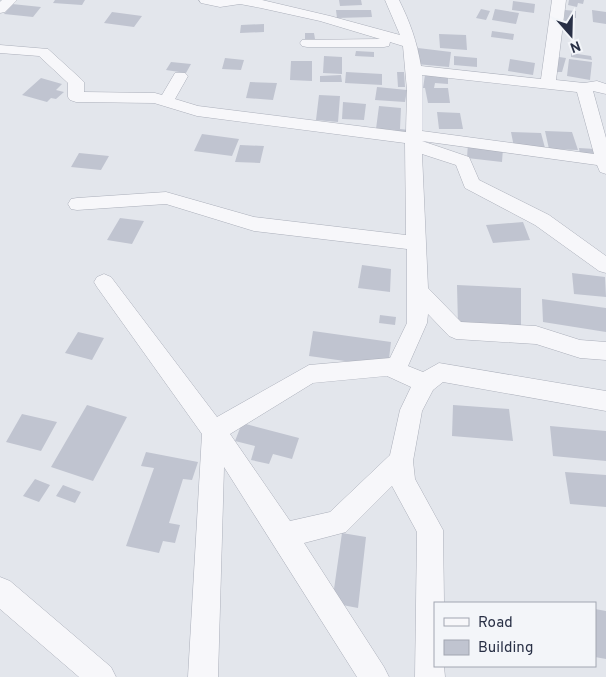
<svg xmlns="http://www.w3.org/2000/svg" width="606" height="677" font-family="Overpass,sans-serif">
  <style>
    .building { fill: #c0c4d0 }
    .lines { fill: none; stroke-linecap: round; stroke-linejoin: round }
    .minor-casing { stroke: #abafba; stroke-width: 1 }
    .minor { fill: #f7f7fa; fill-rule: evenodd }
  </style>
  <rect width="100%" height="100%" fill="#e3e6ec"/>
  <!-- building -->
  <path class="building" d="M55 0H85L82 5 53 3Z
    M339 0H361L362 5 340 6Z
    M569 0H584L583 4 578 3 577 7 568 5Z
    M513 1 535 4 534 13 512 10Z
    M12 4 41 7 33 17 4 14Z
    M481 9 490 11 486 20 476 18Z
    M495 9 519 13 516 24 492 20Z
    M336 10H371L372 17 337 18Z
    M565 10 576 11V18L569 17V22L564 21Z
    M592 10 606 12V24L593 22Z
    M112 12 142 16 134 27 104 23Z
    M264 24V32L240 33 241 25Z
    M492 31 514 34 513 40 491 37Z
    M305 33H314L315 39H305Z
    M439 34 466 35 467 50 440 48Z
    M418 48 451 52 449 67 416 64Z
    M356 51 374 52V57L355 56Z
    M571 53 591 56 592 60 571 57Z
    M324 56 342 57V74L323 73Z
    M454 56 477 58V67L454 65Z
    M559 57 566 58 562 72H553Z
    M225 58 244 60 241 70 222 69Z
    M510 59 535 63 533 75 508 71Z
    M569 59 592 62 590 80 567 76Z
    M291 61H312V81L290 80Z
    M171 62 191 64 186 73 166 70Z
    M346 72 382 74V85L345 83Z
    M397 72H404L405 87H398Z
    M341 75 342 82H320V76Z
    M425 75 448 78V84L435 83 434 88H448L450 103H428L425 88H423Z
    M41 78 62 84 56 90 64 92 56 99 51 98 47 102 22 95Z
    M250 82 277 83 273 100 246 98Z
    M377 87 407 90 405 102 375 100Z
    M319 95 340 96 338 122 316 120Z
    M343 102 366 104 364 120 342 119Z
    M379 106 401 108 400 129 409 130V136L395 135V130L376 129Z
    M437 112 460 113 463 129H439Z
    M545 131 572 132 578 150 549 149Z
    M511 132 541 133 545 148 514 147Z
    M202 134 239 139 232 156 194 151Z
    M468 143 503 148 502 162 467 158Z
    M240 145 264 146 260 163 235 162Z
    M579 148 595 149 597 156 580 155Z
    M79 153 109 156 101 170 71 167Z
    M120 218 144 221 132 244 107 240Z
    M523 222 530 240 493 243 486 225Z
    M362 265 391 269 390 292 358 288Z
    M572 273 605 277 606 297 574 294Z
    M457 285 521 288V327L458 325Z
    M542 299 606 308V332L543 322Z
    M380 315 396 317 395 325 379 323Z
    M313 331 391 342 388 367 309 356Z
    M78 332 104 338 92 360 65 353Z
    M87 405 127 417 93 481 51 467Z
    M453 405 509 409 513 441 452 436Z
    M22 414 57 422 41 451 6 442Z
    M242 423 299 438 292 459 273 454 269 464 251 460 255 446 235 441Z
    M550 426 606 431V461L553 456Z
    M146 452 198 462 192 480 183 479 169 523 180 525 175 543 163 541 159 553 126 546 154 468 141 466Z
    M565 472 606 475V507L570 504Z
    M35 479 50 485 39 502 23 496Z
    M63 485 81 492 75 503 56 496Z
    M342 533 366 537 358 608 332 603Z
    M595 609 606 611V659L595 657Z"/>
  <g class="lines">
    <!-- minor casing -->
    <g class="minor-casing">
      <path id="minor" d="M2 0H17L5 12 0 13V2Z
        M199 0H262L330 16 400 35 385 0H399C410 22 417 42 421 66L541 79 552 0H566L556 80 584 83 597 81 606 84V94L593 91 606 138V174L600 172 597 165 422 141 469 157 479 180 549 215 606 256V273L599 271 535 225 465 188 456 165 422 154 428 288 461 322 536 326 580 340 606 342V360L580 358 536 344 456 339 449 336 428 314 427 323 408 366 423 372 439 363 606 391V411L443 382 433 390 422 411 413 461 415 479 443 530 444 603H435V666H444L445 677H415L417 532 392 486 346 532 304 543 384 667 389 677H357L224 467 218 677H188L202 434 97 287 94 282 97 277 104 274 111 277 217 417 309 365 390 358 407 323V249L254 231 166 204 77 210 71 209 68 204 71 199 77 198 166 192 254 217 406 235 405 143 197 116 154 103 76 102 70 100 68 97V83L39 56 0 53V45L48 49 81 79 84 82V92L155 93 162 95 175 73H185L188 76 175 99 198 106 406 132 407 90 403 46 390 42 389 46 384 47H307L302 46 300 43 302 40 380 39 320 21 261 8 240 4 220 7 201 3ZM422 75 577 92 594 154 422 131ZM387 376 411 387 400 410 390 455 330 512 290 521 230 434 313 383Z
        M0 577 10 581 111 667 116 677H79L0 609Z"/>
    </g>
    <!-- minor -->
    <use href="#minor" class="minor"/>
  </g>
  <!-- legend -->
  <rect x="434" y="602" width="162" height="65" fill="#f3f5f9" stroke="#a2a6b1"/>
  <rect x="444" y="618" width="25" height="8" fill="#f7f7fa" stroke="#a2a6b1"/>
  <text x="478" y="627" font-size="15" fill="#293046">Road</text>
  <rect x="444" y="640" width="25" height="15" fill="#c0c4d0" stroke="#a2a6b1"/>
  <text x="478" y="652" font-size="15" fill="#293046">Building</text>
  <!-- north arrow -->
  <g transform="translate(571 35) rotate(160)" stroke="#f3f5f9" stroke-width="4" paint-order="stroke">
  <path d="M0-4L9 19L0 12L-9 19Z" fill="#293046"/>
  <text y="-8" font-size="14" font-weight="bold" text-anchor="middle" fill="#293046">N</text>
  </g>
</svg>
